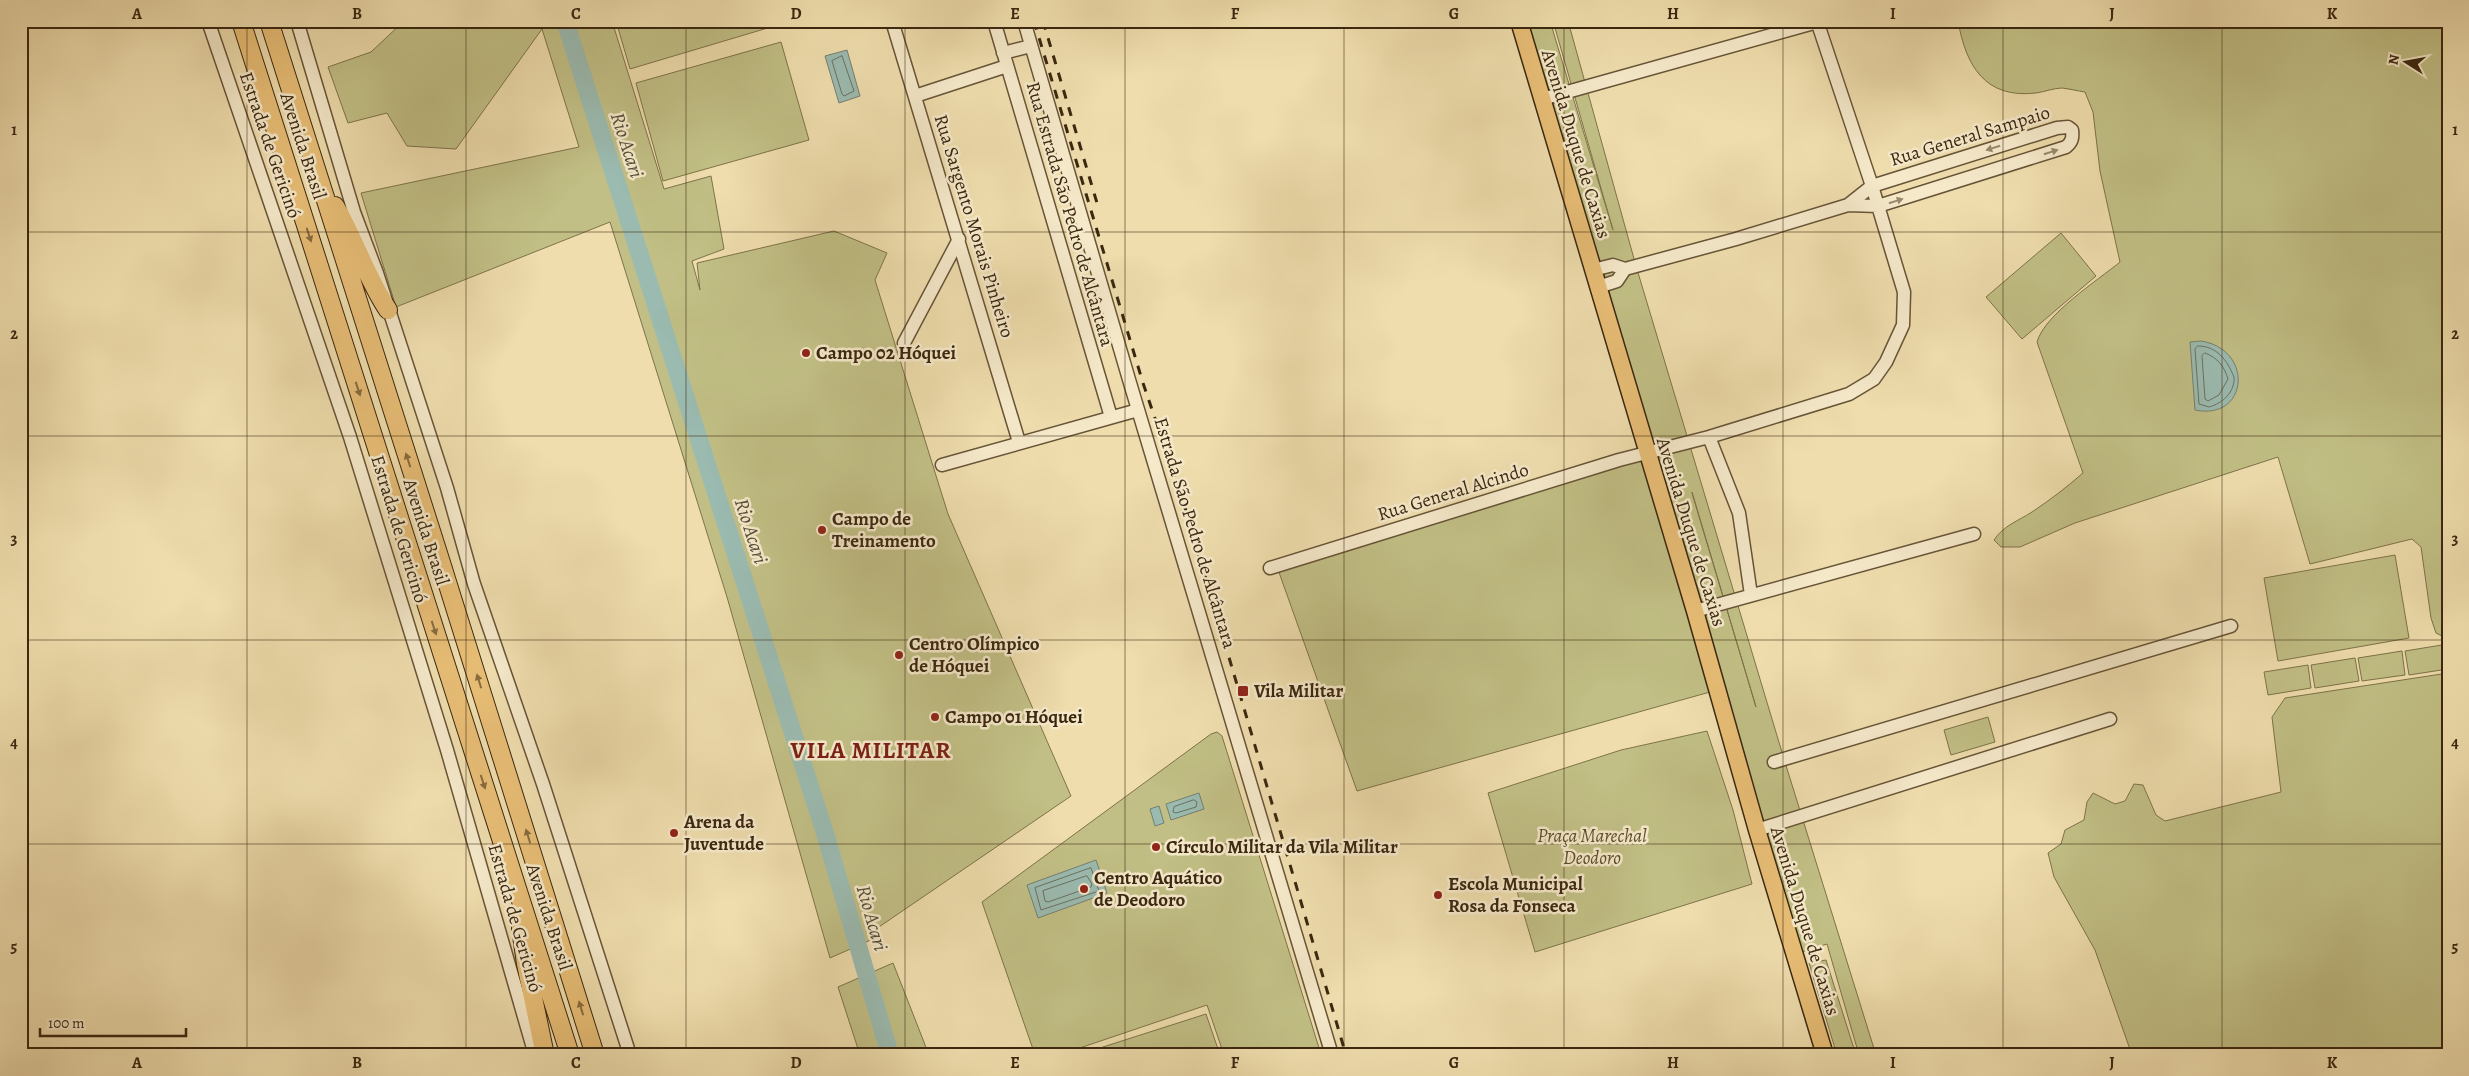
<svg xmlns="http://www.w3.org/2000/svg" width="2469" height="1076" font-family="Alegreya,serif">
  <style>
    .green { fill: #c1bf85; stroke: #7e734a; fill-rule: evenodd }
    .water { fill: #9bbbb1; stroke: #748071 }
    .lines { fill: none; stroke-linecap: round; stroke-linejoin: round }
    .shore { stroke: #6a7160; stroke-width: 1 }
    .river { stroke: #9bbbb1; stroke-width: 18 }
    .minor-casing { stroke: #675437; stroke-width: 15 }
    .major-casing { stroke: #3a2710; stroke-width: 19 }
    .highway-casing { stroke: #3a2710; stroke-width: 20 }
    .minor { stroke: #f5e9ca; stroke-width: 12 }
    .major { stroke: #e8be76; stroke-width: 16 }
    .highway { stroke: #e8be76; stroke-width: 18 }
    .rail { stroke: #3a2710; stroke-width: 3; stroke-dasharray: 9 9; stroke-linecap: butt }
    .oneway { fill: #98886d }
    .oneway2 { fill: #886b3e }
    .grid { fill: none; stroke: #3a2710; stroke-width: 1; stroke-opacity: 0.55 }
    .poi-dot { fill: #8f2418; stroke: #f5e9ca; stroke-width: 2 }
    .labels { text-anchor: middle; dominant-baseline: central; stroke-width: 5; stroke-linejoin: round; paint-order: stroke }
    .street-label { font-size: 19px; fill: #3a2710; stroke: #f5e9ca }
    .poi-label { font-size: 19px; font-weight: bold; fill: #3a2710; stroke: #f5e9ca; text-anchor: start }
    .park-label { font-size: 19px; font-style: italic; fill: #5c4d2d; stroke: #f5e9ca }
    .water-label { font-size: 20px; font-style: italic; fill: #524c38; stroke: #f5e9ca }
    .district-label { font-size: 24px; font-weight: bold; letter-spacing: 1px; fill: #7a1f14; stroke: #f5e9ca }
    .neatline { fill: none; stroke: #3a2710; stroke-width: 2 }
    .grid-label { font-size: 16px; text-anchor: middle; font-weight: bold; fill: #3a2710 }
  </style>
  <rect width="100%" height="100%" fill="#efddad"/>
  <filter id="stains"><feTurbulence type="fractalNoise" baseFrequency=".004" numOctaves="4"/><feColorMatrix values="0 0 0 0 .2 0 0 0 0 .09 0 0 0 0 .02 0 0 0 .5 -.17"/></filter>
  <radialGradient id="worn" r=".72"><stop offset=".6" stop-color="#630" stop-opacity="0"/><stop offset="1" stop-color="#630" stop-opacity=".3"/></radialGradient>
  <!-- green -->
  <path class="green" d="M404 21H612L664 189 711 176 724 249 692 261 700 290 697 263 834 231 887 253 875 280 948 514 1071 796 876 929 873 939 830 958 727 597 610 222 396 307 361 193 579 147 542 29 456 149 407 146 387 113 348 123 328 67 371 52Z
    M616 21H769L771 27 630 69Z
    M1516 21H1550L1613 230 1553 21H1568L1636 266 1784 759 1876 1055H1859L1827 944 1795 954 1710 692 1357 791 1276 564 1645 452ZM1692 492 1756 707 1692 493Z
    M1958 21H2448V639L2436 633 2431 618 2421 547 2412 539 2310 564 2278 457 2075 523 2020 547H2001L1994 540C2003 526 2018 521 2032 512 2050 500 2067 487 2083 473L2037 342C2045 314 2097 281 2120 262L2100 171 2093 112 2085 92C2078 91 2070 89 2062 88 2054 88 2044 92 2036 93 1985 99 1966 66 1958 21Z
    M781 42 809 140 663 181 636 83Z
    M2061 233 2096 276 2022 339 1986 297Z
    M2395 555 2409 638 2278 661 2264 578Z
    M2448 644V669L2409 675 2405 651Z
    M2402 651 2405 675 2362 681 2358 658Z
    M2355 658 2359 681 2315 688 2311 665Z
    M2308 665 2311 688 2268 695 2264 672Z
    M2448 673V1055H2132L2095 950 2054 877 2048 853 2061 844 2065 830 2084 820 2087 802 2093 793 2115 804 2125 801 2134 784 2143 785 2156 815 2165 821 2281 792 2272 717 2285 698Z
    M1988 717 1995 742 1951 755 1944 730Z
    M1707 731 1733 810 1752 884 1535 952 1488 793 1621 750Z
    M1217 732 1222 736 1320 1051 1307 1055H1224L1207 1005 1059 1055H1035L982 902 1211 734Z
    M1826 960 1856 1055H1837L1809 963Z
    M893 963 929 1055H860L838 987Z
    M1206 1014 1220 1055H1078Z"/>
  <!-- water -->
  <path class="water" d="M847 50 860 96 839 103 825 56Z
    M2201 341C2254 349 2249 421 2195 410L2190 342Z
    M1199 793 1204 809 1171 820 1166 804Z
    M1159 806 1164 823 1155 826 1150 809Z
    M1096 860 1107 893 1038 918 1027 885Z"/>
  <g class="lines">
    <!-- shore -->
    <path class="shore" d="M842 56 854 91 844 96 842 94 832 61Z
      M2198 346C2217 346 2227 360 2234 377 2235 392 2223 403 2209 407L2199 404 2195 349Z
      M2205 353C2218 358 2224 366 2228 379L2219 395 2208 401 2205 399 2202 356Z
      M1194 800 1197 802 1196 807 1176 813 1173 812 1174 807Z
      M1091 868 1099 891 1041 910 1035 888Z
      M1087 876 1092 884 1091 887 1048 902 1045 901 1043 891Z"/>
    <!-- river -->
    <path class="river" d="M565 21 824 830 890 1055"/>
    <!-- minor casing -->
    <g class="minor-casing">
      <path id="minor" d="M208 21 350 437 447 750 535 1055
        M297 21 354 212 377 273 447 488 474 584 543 784 630 1055
        M892 21 1019 442
        M994 21 1111 417
        M1024 21 1130 383 1332 1055
        M1003 53 1031 46
        M915 96 1007 66
        M1542 99 1821 21
        M1593 270 1613 265 1625 269 1736 239 1848 205 1878 206 2066 147C2072 142 2073 138 2072 130L2068 127 2057 128 1872 186 1848 205
        M1598 287 1617 281 1625 269
        M904 343 959 239
        M1709 437 1739 513 1751 595
        M942 465 1138 410
        M1270 568 1619 460 1709 437 1849 394 1874 379 1886 362 1903 325 1904 292 1872 186 1817 21
        M1695 611 1974 534
        M1774 762 2231 626
        M1757 830 2110 719"/>
    </g>
    <!-- major casing -->
    <g class="major-casing">
      <path id="major" d="M1519 21 1695 611 1757 830 1825 1055"/>
    </g>
    <!-- highway casing -->
    <g class="highway-casing">
      <path id="highway" d="M241 21 570 1055
        M269 21C379 365 488 710 595 1055
        M335 206C355 240 366 277 388 310
        M521 928 526 964 545 1055"/>
    </g>
    <!-- minor -->
    <use href="#minor" class="minor"/>
    <!-- major -->
    <use href="#major" class="major"/>
    <!-- highway -->
    <use href="#highway" class="highway"/>
    <!-- rail -->
    <path class="rail" d="M1034 21 1143 383 1183 501 1346 1055
      M1043 21 1097 203"/>
  </g>
  <!-- one-way arrows -->
  <defs><path id="oneway-solid" d="M-6-.8H1V-3.2L6.5 0L1 3.2V.8H-6Z" transform="scale(1.25)"/></defs>
  <g class="oneway">
    <use href="#oneway-solid" transform="translate(1993 148) rotate(162)"/>
    <use href="#oneway-solid" transform="translate(2051 152) rotate(-18)"/>
    <use href="#oneway-solid" transform="translate(1896 201) rotate(-18)"/>
  </g>
  <g class="oneway2">
    <use href="#oneway-solid" transform="translate(309 235) rotate(72)"/>
    <use href="#oneway-solid" transform="translate(358 389) rotate(72)"/>
    <use href="#oneway-solid" transform="translate(408 460) rotate(-108)"/>
    <use href="#oneway-solid" transform="translate(434 628) rotate(72)"/>
    <use href="#oneway-solid" transform="translate(479 681) rotate(-107)"/>
    <use href="#oneway-solid" transform="translate(483 782) rotate(72)"/>
    <use href="#oneway-solid" transform="translate(528 836) rotate(-107)"/>
    <use href="#oneway-solid" transform="translate(581 1008) rotate(-107)"/>
  </g>
  <!-- grid -->
  <path class="grid" d="M247 21V1055M466 21V1055M686 21V1055M905 21V1055M1125 21V1055M1344 21V1055M1564 21V1055M1783 21V1055M2003 21V1055M2222 21V1055M21 232H2448M21 436H2448M21 640H2448M21 844H2448"/>
  <!-- markers -->
  <g class="poi-dot">
    <circle cx="806" cy="353" r="5"/>
    <circle cx="822" cy="530" r="5"/>
    <circle cx="899" cy="655" r="5"/>
    <rect x="1237" y="685" width="12" height="12" rx="2.5"/>
    <circle cx="935" cy="717" r="5"/>
    <circle cx="674" cy="833" r="5"/>
    <circle cx="1156" cy="847" r="5"/>
    <circle cx="1084" cy="889" r="5"/>
    <circle cx="1438" cy="895" r="5"/>
  </g>
  <g class="labels">
    <!-- street labels -->
    <g class="street-label">
      <text transform="translate(1970 136) rotate(-17)">Rua General Sampaio</text>
      <text transform="translate(1576 144) rotate(73)">Avenida Duque de Caxias</text>
      <text transform="translate(270 145) rotate(71)">Estrada de Gericinó</text>
      <text transform="translate(303 146) rotate(72)">Avenida Brasil</text>
      <text transform="translate(1070 214) rotate(74)">Rua Estrada São Pedro de Alcântara</text>
      <text transform="translate(974 226) rotate(73)">Rua Sargento Morais Pinheiro</text>
      <text transform="translate(1453 492) rotate(-17)">Rua General Alcindo</text>
      <text transform="translate(399 529) rotate(73)">Estrada de Gericinó</text>
      <text transform="translate(426 532) rotate(72)">Avenida Brasil</text>
      <text transform="translate(1691 532) rotate(73)">Avenida Duque de Caxias</text>
      <text transform="translate(1195 533) rotate(73)">Estrada São Pedro de Alcântara</text>
      <text transform="translate(549 917) rotate(72)">Avenida Brasil</text>
      <text transform="translate(515 918) rotate(74)">Estrada de Gericinó</text>
      <text transform="translate(1805 921) rotate(73)">Avenida Duque de Caxias</text>
    </g>
    <!-- poi labels -->
    <g class="poi-label">
      <text x="816" y="353">Campo 02 Hóquei</text>
      <text x="832" y="519">Campo de<tspan x="832" dy="22">Treinamento</tspan></text>
      <text x="909" y="644">Centro Olímpico<tspan x="909" dy="22">de Hóquei</tspan></text>
      <text x="1254" y="691">Vila Militar</text>
      <text x="945" y="717">Campo 01 Hóquei</text>
      <text x="684" y="822">Arena da<tspan x="684" dy="22">Juventude</tspan></text>
      <text x="1166" y="847">Círculo Militar da Vila Militar</text>
      <text x="1094" y="878">Centro Aquático<tspan x="1094" dy="22">de Deodoro</tspan></text>
      <text x="1448" y="884">Escola Municipal<tspan x="1448" dy="22">Rosa da Fonseca</tspan></text>
    </g>
    <!-- park labels -->
    <g class="park-label">
      <text x="1592" y="836">Praça Marechal<tspan x="1592" dy="22">Deodoro</tspan></text>
    </g>
    <!-- water labels -->
    <g class="water-label">
      <text transform="translate(627 145) rotate(72)">Rio Acari</text>
      <text transform="translate(751 531) rotate(72)">Rio Acari</text>
      <text transform="translate(872 918) rotate(74)">Rio Acari</text>
    </g>
    <!-- district labels -->
    <g class="district-label">
      <text x="871" y="750">VILA MILITAR</text>
    </g>
  </g>
  <!-- margin -->
  <rect width="2469" height="1076" fill="none" stroke="#efddad" stroke-width="55"/>
  <!-- north arrow -->
  <g transform="translate(2406 62) rotate(281)" stroke="#f5e9ca" stroke-width="4" paint-order="stroke">
  <path d="M0-4L9 19L0 12L-9 19Z" fill="#3a2710"/>
  <text y="-8" font-size="14" font-weight="bold" text-anchor="middle" fill="#3a2710">N</text>
  </g>
  <!-- scale -->
  <path d="M40 1028v8h146v-8" fill="none" stroke="#3a2710" stroke-width="2.5"/>
  <text x="48" y="1028" font-size="15" fill="#3a2710" stroke="#f5e9ca" stroke-width="4" paint-order="stroke">100 m</text>
  <rect x="28" y="28" width="2414" height="1020" class="neatline"/>
  <g class="grid-label">
    <text x="137" y="19">A</text>
    <text x="357" y="19">B</text>
    <text x="576" y="19">C</text>
    <text x="796" y="19">D</text>
    <text x="1015" y="19">E</text>
    <text x="1235" y="19">F</text>
    <text x="1454" y="19">G</text>
    <text x="1673" y="19">H</text>
    <text x="1893" y="19">I</text>
    <text x="2112" y="19">J</text>
    <text x="2332" y="19">K</text>
    <text x="14" y="135">1</text>
    <text x="2455" y="135">1</text>
    <text x="14" y="339">2</text>
    <text x="2455" y="339">2</text>
    <text x="14" y="544">3</text>
    <text x="2455" y="544">3</text>
    <text x="14" y="748">4</text>
    <text x="2455" y="748">4</text>
    <text x="14" y="952">5</text>
    <text x="2455" y="952">5</text>
    <text x="137" y="1068">A</text>
    <text x="357" y="1068">B</text>
    <text x="576" y="1068">C</text>
    <text x="796" y="1068">D</text>
    <text x="1015" y="1068">E</text>
    <text x="1235" y="1068">F</text>
    <text x="1454" y="1068">G</text>
    <text x="1673" y="1068">H</text>
    <text x="1893" y="1068">I</text>
    <text x="2112" y="1068">J</text>
    <text x="2332" y="1068">K</text>
  </g>
  <rect width="100%" height="100%" filter="url(#stains)"/>
  <rect width="100%" height="100%" fill="url(#worn)"/>
</svg>
